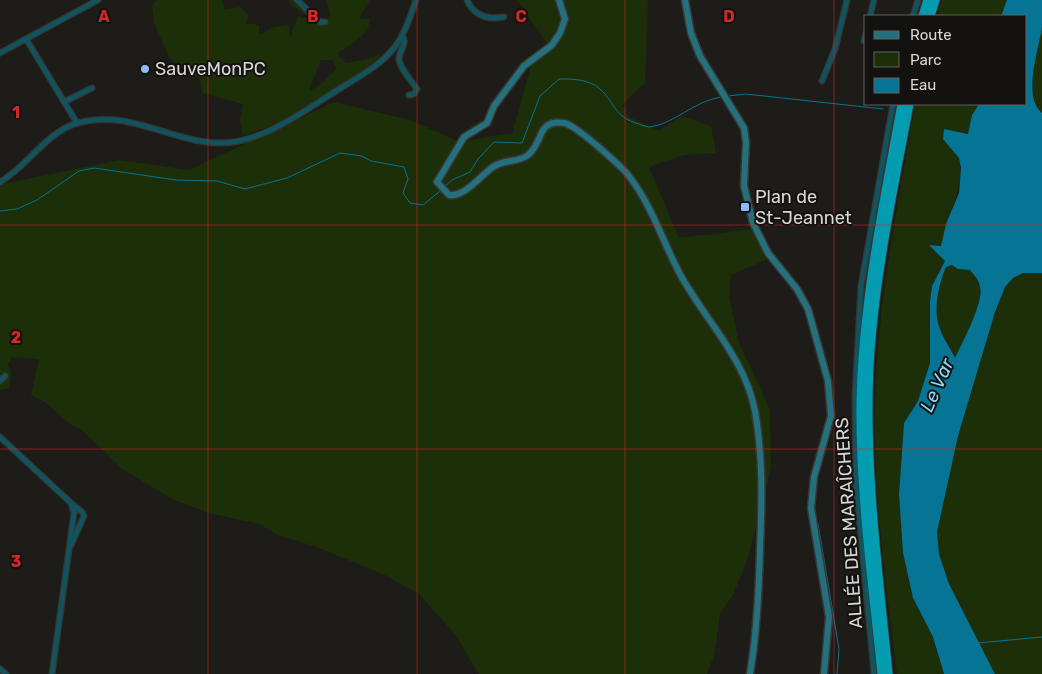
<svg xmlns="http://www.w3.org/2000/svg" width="1042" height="674" font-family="Rubik,sans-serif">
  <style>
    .green { fill: #1d2f08; fill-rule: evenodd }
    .water { fill: #067495; fill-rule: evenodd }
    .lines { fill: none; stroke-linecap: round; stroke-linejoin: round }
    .stream { stroke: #067495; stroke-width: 1 }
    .street-casing { stroke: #373633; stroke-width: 7 }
    .secondary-casing { stroke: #373633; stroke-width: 9 }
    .highway-casing { stroke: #373633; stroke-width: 11 }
    .street { stroke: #0f545f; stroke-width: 4.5 }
    .secondary { stroke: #24707d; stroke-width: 6 }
    .highway { stroke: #039cb1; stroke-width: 9 }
    .grid { fill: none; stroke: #d62828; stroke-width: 1; stroke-opacity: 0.55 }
    .poi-dot { fill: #8cb9fc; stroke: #141211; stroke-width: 2 }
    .labels { text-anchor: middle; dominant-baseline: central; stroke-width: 4; stroke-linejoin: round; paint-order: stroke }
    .poi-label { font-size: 18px; fill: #d7d7d5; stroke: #141211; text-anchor: start }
    .street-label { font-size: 18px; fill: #d7d7d5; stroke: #141211 }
    .water-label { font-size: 19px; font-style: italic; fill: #87d8f9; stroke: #141211 }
    .grid-label { font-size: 16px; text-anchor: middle; font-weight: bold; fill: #d62828; stroke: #141211; stroke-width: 4; stroke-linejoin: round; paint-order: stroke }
  </style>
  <rect width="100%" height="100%" fill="#1d1c19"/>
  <!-- green -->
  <path class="green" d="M157 0H222L224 9 241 7 249 15 246 23 259 25V35L274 27 289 25 290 37 298 16 314 21 290 4 289 0H299L315 22 324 26 330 14 326 0H370L359 18 370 19C370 35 349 45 337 54L346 63 369 59 384 52 366 70 279 123 243 136 240 120 243 104 202 93 200 79 170 59 154 23 152 5ZM321 60H332L336 69 320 85 309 91Z
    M517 0H648L645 83 622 105 629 117 659 131 681 116 711 126 716 153 684 155 649 167 679 238 752 229 768 259 731 275 729 298 739 342 770 410 771 467 748 558 733 595 720 614 714 656 707 674H479L454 633 419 594 385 575 314 546 277 535 260 524 209 513 172 499 122 469 82 430 71 425 45 402 31 395 39 359 12 357 8 365 11 370 10 386 9 388 0 390V187L3 184 119 160 189 170 334 102 410 120 460 142 512 133 531 66 548 45Z
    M942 0H1007L1001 16H937Z
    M1042 26V113C1023 98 1038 48 1042 26Z
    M915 104H979L972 115 968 134 945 129 956 155 959 158C965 189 947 216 941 246L930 245 945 261 932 286 930 301V363L918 401 904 423 899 494 903 553 913 598 933 637 944 674H897C885 576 870 476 876 377 881 284 900 195 915 104Z
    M952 265C958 267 966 268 971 271 995 289 963 338 955 359 951 348 945 340 940 330 933 312 938 284 946 267Z
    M1023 273H1042V674H995L949 584 939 554 937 532 958 436 995 312 1005 287 1013 278Z"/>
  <!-- water -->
  <path class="water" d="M1007 0H1042C1042 9 1042 18 1042 27 1039 49 1022 97 1042 113V273H1023L1013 278 1005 287 995 312 958 436 937 532 939 554 949 584 995 674H944L933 637 913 598 903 553 899 494 904 423 918 401 930 363V301L932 286 945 261 929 245 941 246 946 224 959 193 961 168 959 158 943 139 944 129 968 134 972 115 979 104H1026V16H1001ZM952 265 958 269 970 270C974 275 979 280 980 287 984 302 962 343 955 358 950 347 942 337 939 326 933 309 939 283 946 267Z"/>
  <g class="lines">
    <!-- stream -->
    <path class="stream" d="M728 96 746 94 883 109
      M445 186 452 180 470 172 478 159 494 142 522 143 540 96 559 79C573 79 589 79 600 89 616 104 614 117 639 124 642 125 646 127 650 127 674 124 694 101 721 97
      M0 211 17 209 37 200 79 171 94 168 176 180 217 181 245 189 287 178 340 153 362 156 371 161 404 167 408 179 403 193 410 203 423 205 440 191
      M818 524 839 649 837 674
      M978 643 1042 637"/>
    <!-- street casing -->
    <g class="street-casing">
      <path id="street" d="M297 0 320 22H325
        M467 0C474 16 487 20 504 17
        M870 16 874 0
        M913 16 918 0
        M402 35C408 44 400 49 399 58 399 68 412 81 417 89L414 94 409 95
        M26 39 77 123
        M864 41 866 33
        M0 53 98 0
        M822 81 835 49 847 0
        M64 102 92 88
        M0 182C27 167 47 131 78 123 127 109 168 140 216 143 259 145 301 113 336 91 356 78 379 67 394 48 405 34 410 17 416 0
        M0 381 5 376
        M0 437 71 503 74 513 52 674
        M70 547 84 516 82 512 71 503
        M0 669 6 674
        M874 674 856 483 855 396 861 286 893 104"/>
    </g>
    <!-- secondary casing -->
    <g class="secondary-casing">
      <path id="secondary" d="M559 0 565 19 560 33 552 45 524 66 494 106 487 123 464 137 437 182 449 195C465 197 480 176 493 167 504 159 518 163 528 155 543 144 537 118 564 123 576 125 621 166 629 176 652 206 663 242 680 274 705 320 745 358 755 411 763 457 762 501 760 548 759 590 757 632 750 674
        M685 0 691 33 700 56 744 128 746 142 744 186 753 223 768 253 797 289 808 309 828 381 831 416 814 477 811 508 829 617 824 674"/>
    </g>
    <!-- highway casing -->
    <g class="highway-casing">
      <path id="highway" d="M923 16 928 0
        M930 16 935 0
        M882 674C873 584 860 494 861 403 863 302 884 203 902 104
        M888 674C878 571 864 469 869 365 874 277 893 190 909 104"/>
    </g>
    <!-- street -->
    <use href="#street" class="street"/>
    <!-- secondary -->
    <use href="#secondary" class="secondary"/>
    <!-- highway -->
    <use href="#highway" class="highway"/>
  </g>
  <!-- grid -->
  <path class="grid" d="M208 0V674M417 0V674M625 0V674M834 0V674M0 225H1042M0 449H1042"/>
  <!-- markers -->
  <g class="poi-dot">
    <circle cx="145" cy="69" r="5"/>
    <rect x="740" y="202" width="10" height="10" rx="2.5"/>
  </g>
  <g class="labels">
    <!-- poi labels -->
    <g class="poi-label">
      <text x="155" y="69">SauveMonPC</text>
      <text x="755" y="197">Plan de<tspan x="755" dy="21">St-Jeannet</tspan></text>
    </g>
    <!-- street labels -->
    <g class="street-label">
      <text transform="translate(849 523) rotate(-94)">ALLÉE DES MARAÎCHERS</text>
    </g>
    <!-- water labels -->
    <g class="water-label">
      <text transform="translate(937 385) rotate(-66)">Le Var</text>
    </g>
  </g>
  <g class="grid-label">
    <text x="104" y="22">A</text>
    <text x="313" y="22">B</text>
    <text x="521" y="22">C</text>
    <text x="729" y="22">D</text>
    <text x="16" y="118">1</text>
    <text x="16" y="343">2</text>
    <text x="16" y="567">3</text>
  </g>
  <!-- legend -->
  <rect x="864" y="15" width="162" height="90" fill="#141211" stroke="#62615f"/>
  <rect x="874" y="31" width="25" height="8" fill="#24707d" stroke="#62615f"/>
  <text x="910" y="40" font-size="15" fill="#d7d7d5">Route</text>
  <rect x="874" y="52" width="25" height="15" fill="#1d2f08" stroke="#62615f"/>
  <text x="910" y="65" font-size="15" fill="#d7d7d5">Parc</text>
  <rect x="874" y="78" width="25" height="15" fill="#067495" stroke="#62615f"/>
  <text x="910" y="90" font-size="15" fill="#d7d7d5">Eau</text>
</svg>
